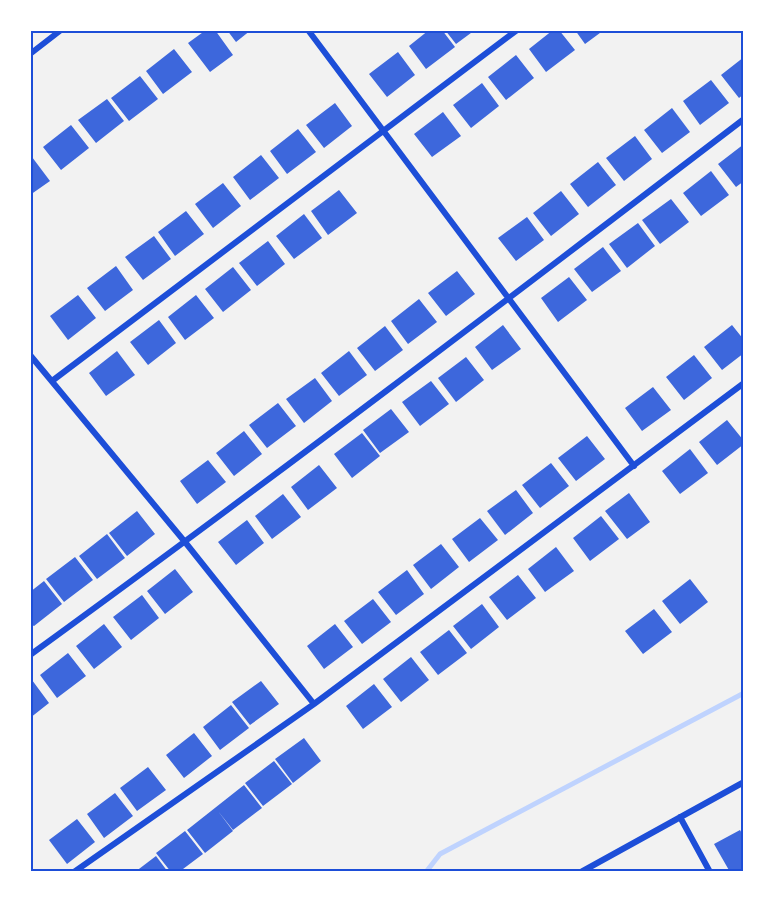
<svg xmlns="http://www.w3.org/2000/svg" width="774" height="902" font-family="Inter,sans-serif">
  <style>
    .lines { fill: none; stroke-linecap: round; stroke-linejoin: round }
    .stream { stroke: #bfd3fe; stroke-width: 5 }
    .building { fill: #3d67dc }
    .minor { stroke: #1d4ed8; stroke-width: 6 }
    .neatline { fill: none; stroke: #1d4ed8; stroke-width: 2 }
  </style>
  <rect width="100%" height="100%" fill="#f2f2f2"/>
  <g class="lines">
    <!-- stream -->
    <path class="stream" d="M426 872 440 854 744 693"/>
  </g>
  <!-- building -->
  <path class="building" d="M206 30H215L233 55 210 72 188 43Z
    M227 30H251L236 42Z
    M429 30H442L455 47 426 69 409 46Z
    M445 30H475L456 44Z
    M553 30H559L575 50 546 72 529 49Z
    M575 30H604L585 44Z
    M174 49 192 72 163 94 146 71Z
    M398 52 415 75 387 97 369 74Z
    M516 55 534 78 506 100 488 77Z
    M744 57V94L739 98 721 75Z
    M140 76 158 99 129 121 111 98Z
    M711 80 729 103 700 125 683 101Z
    M482 83 499 106 471 128 453 105Z
    M107 99 124 121 96 143 78 120Z
    M335 103 352 126 324 148 306 125Z
    M672 108 690 132 662 153 644 130Z
    M443 112 461 136 432 157 414 134Z
    M71 125 89 148 61 170 43 147Z
    M298 129 316 152 287 174 270 151Z
    M635 136 652 159 624 181 606 158Z
    M744 144V181L736 187 718 164Z
    M261 155 279 178 250 200 233 177Z
    M32 157 50 181 30 195V159Z
    M598 162 616 185 588 207 570 184Z
    M711 171 729 195 701 216 683 193Z
    M223 183 241 206 213 228 195 204Z
    M339 190 357 213 328 235 311 211Z
    M561 191 579 214 551 236 533 213Z
    M671 199 689 222 660 244 642 220Z
    M186 211 204 234 175 256 158 232Z
    M304 214 322 238 294 259 276 236Z
    M527 217 544 240 516 261 498 238Z
    M638 223 655 246 627 268 609 244Z
    M154 236 171 259 143 280 125 257Z
    M268 241 285 264 257 286 239 263Z
    M603 247 621 271 592 292 574 269Z
    M116 266 133 290 105 311 87 288Z
    M233 267 251 290 223 312 205 289Z
    M457 271 475 294 446 316 428 293Z
    M569 277 587 300 558 322 541 298Z
    M78 295 96 318 68 340 50 316Z
    M196 295 214 318 185 340 168 317Z
    M419 299 437 322 408 344 391 321Z
    M159 320 176 343 148 365 130 342Z
    M503 325 521 349 492 370 475 347Z
    M732 325 744 340V353L722 370 704 347Z
    M385 326 403 350 375 371 357 348Z
    M117 351 135 375 106 396 89 373Z
    M349 351 367 375 339 396 321 373Z
    M694 355 712 378 684 400 666 377Z
    M466 357 484 380 456 402 438 378Z
    M315 378 332 401 304 423 286 399Z
    M431 381 449 404 420 426 402 402Z
    M653 387 671 410 642 431 625 408Z
    M278 403 296 426 267 448 249 425Z
    M391 409 409 432 380 453 363 430Z
    M727 420 744 441V444L717 465 699 442Z
    M244 431 262 454 234 476 216 453Z
    M362 433 380 456 352 478 334 454Z
    M587 436 605 459 576 481 558 458Z
    M690 449 708 473 680 494 662 471Z
    M208 460 226 482 197 504 180 481Z
    M551 463 569 486 540 508 522 485Z
    M319 465 337 488 308 510 291 487Z
    M516 490 533 513 505 535 487 511Z
    M629 493 650 522 627 539 605 511Z
    M283 494 301 517 272 539 255 516Z
    M137 511 155 534 127 556 109 533Z
    M601 516 619 539 590 561 573 538Z
    M480 518 498 540 469 562 452 539Z
    M247 520 264 543 236 565 218 542Z
    M107 534 125 558 97 579 79 556Z
    M441 544 459 567 431 589 413 565Z
    M556 547 574 571 545 592 528 569Z
    M75 557 93 580 64 602 46 579Z
    M175 569 193 592 165 614 147 591Z
    M407 570 424 594 396 615 378 592Z
    M518 575 536 598 507 620 489 597Z
    M690 579 708 602 680 624 662 601Z
    M44 581 62 604 34 626 32 625 30 626V592Z
    M142 595 159 618 131 640 113 617Z
    M373 599 391 622 362 644 344 621Z
    M482 604 499 627 471 649 453 626Z
    M654 609 672 632 643 654 625 631Z
    M104 624 122 647 94 669 76 646Z
    M335 624 353 647 324 669 307 646Z
    M449 630 467 653 438 675 420 652Z
    M68 653 86 676 57 698 40 675Z
    M411 657 429 680 401 702 383 679Z
    M32 680 49 703 30 718V682Z
    M261 681 279 704 250 725 232 702Z
    M374 684 392 707 363 729 346 706Z
    M231 705 249 728 220 750 203 727Z
    M194 733 212 756 184 778 166 755Z
    M304 738 321 761 293 783 275 759Z
    M274 761 292 784 263 806 245 783Z
    M148 767 166 790 137 811 120 788Z
    M244 785 262 808 233 830 218 811 233 831 205 853 187 830Z
    M115 793 133 816 104 838 87 814Z
    M77 819 95 842 67 864 49 840Z
    M740 830 744 837V868L738 872H730L714 844Z
    M185 831 203 854 179 872H171L156 853Z
    M156 856 168 872H135Z"/>
  <g class="lines">
    <!-- minor -->
    <path class="minor" d="M308 30 634 466
      M30 54 61 30
      M30 355 185 542 314 704
      M52 381 517 30
      M30 655C271 480 507 300 744 119
      M680 817 710 872
      M74 872 314 704 744 383
      M581 872 744 782"/>
  </g>
  <!-- border -->
  <rect width="774" height="902" fill="none" stroke="#ffffff" stroke-width="63"/>
  <rect x="32" y="32" width="710" height="838" class="neatline"/>
</svg>
